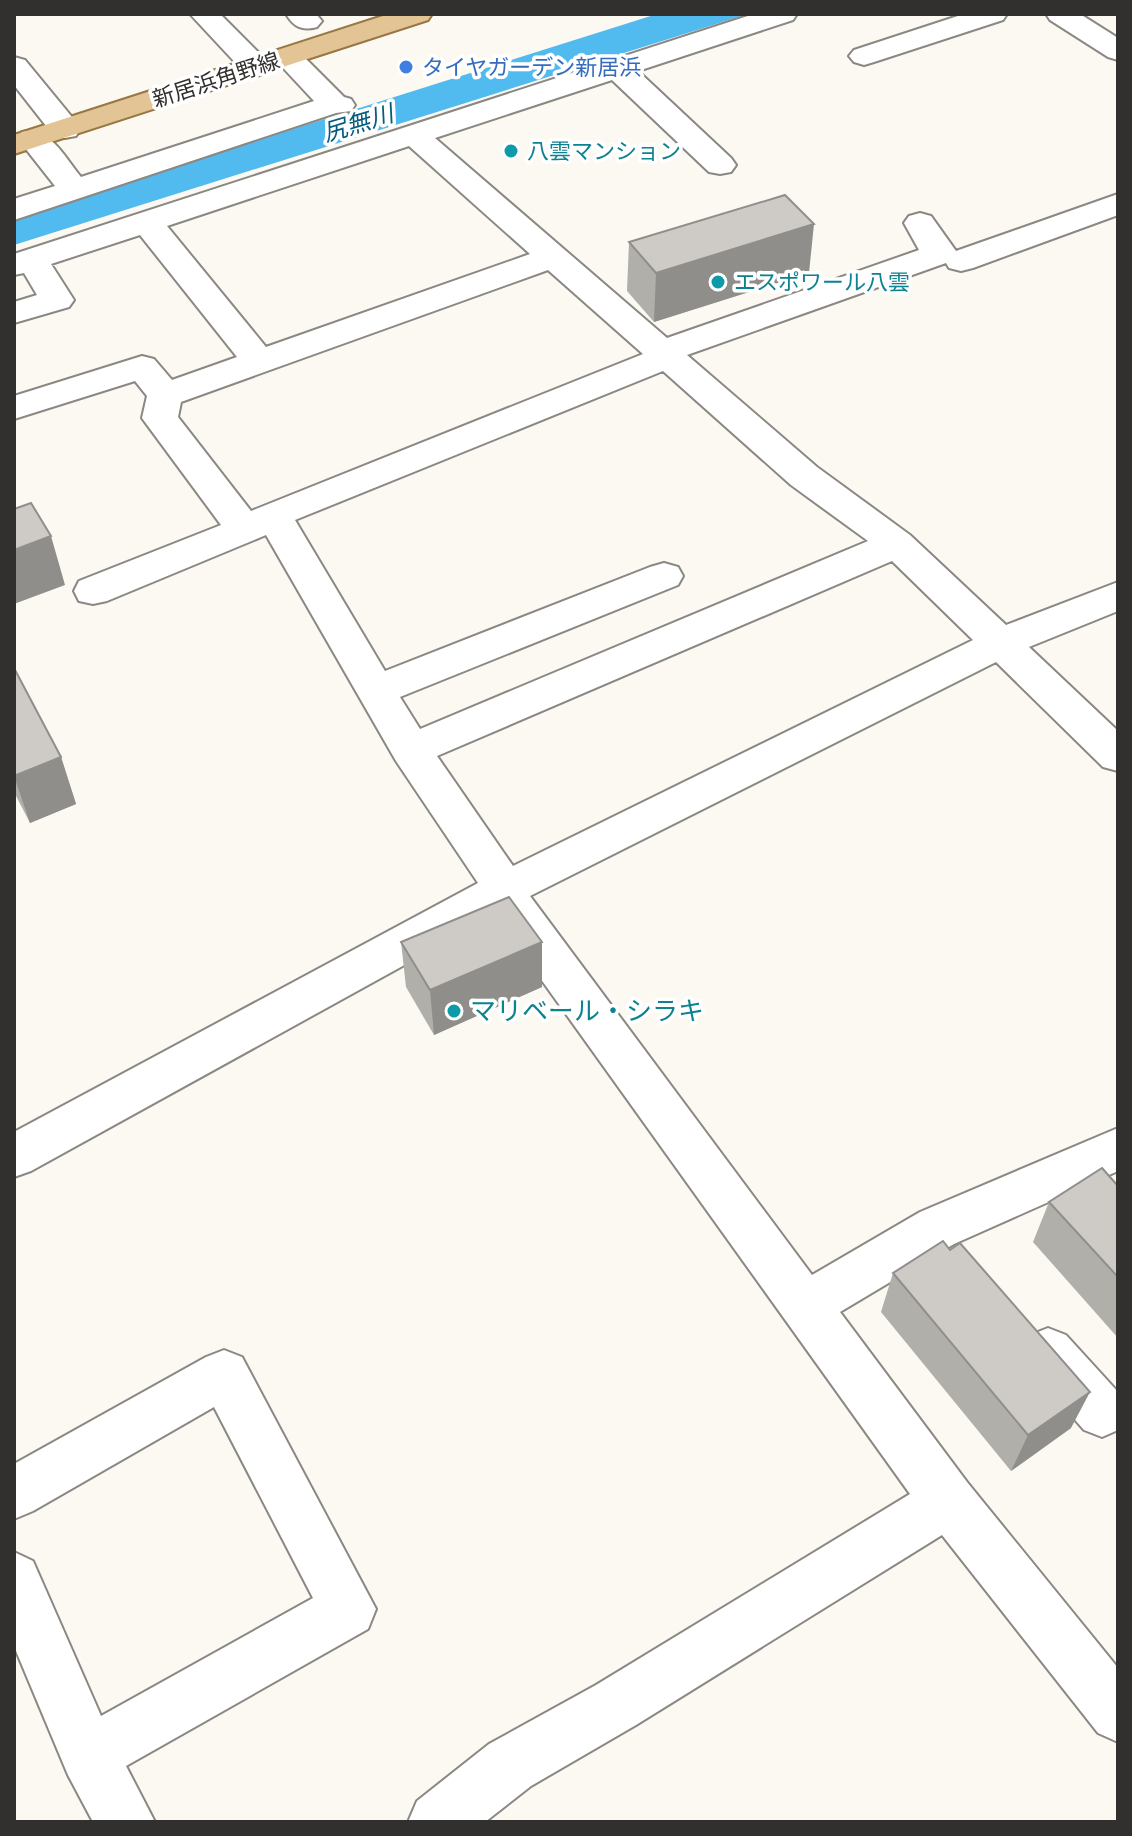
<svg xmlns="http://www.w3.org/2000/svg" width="1132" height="1836" font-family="Helvetica,'Noto Sans JP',sans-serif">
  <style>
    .water { fill: #51baee }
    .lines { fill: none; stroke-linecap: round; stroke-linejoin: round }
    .minor-casing { stroke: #8b8883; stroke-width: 4 }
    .major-casing { stroke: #977743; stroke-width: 4 }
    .minor { fill: #fff; fill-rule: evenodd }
    .major { fill: #e2c495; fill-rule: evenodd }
    .wall { fill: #b1afaa }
    .shaded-wall { fill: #908e8b }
    .building { fill: #cecbc6; stroke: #908e8b; stroke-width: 2 }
    .shop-dot { fill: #3f7fe0; stroke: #fff; stroke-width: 3 }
    .culture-dot { fill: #0f9aa8; stroke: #fff; stroke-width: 3 }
    .labels { text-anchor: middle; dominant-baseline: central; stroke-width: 7; stroke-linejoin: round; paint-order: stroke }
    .far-shop-label { font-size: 22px; fill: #366cbe; stroke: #fff; text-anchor: start }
    .far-street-label { font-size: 22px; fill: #31302e; stroke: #fff }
    .far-culture-label { font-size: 22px; fill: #0d838f; stroke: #fff; text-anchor: start }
    .far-water-label { font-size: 24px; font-style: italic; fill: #045c7e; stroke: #fff }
    .culture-label { font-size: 26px; fill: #0d838f; stroke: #fff; text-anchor: start }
  </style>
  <rect width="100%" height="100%" fill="#fcf9f3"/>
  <!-- water -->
  <path class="water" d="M657 14H748L14 245V217Z"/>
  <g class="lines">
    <!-- minor casing -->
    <g class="minor-casing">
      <path id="minor" d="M190 14H220L267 61 271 67 267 73 256 76 245 73Z
        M286 14H316L322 21 317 27C302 31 294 27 286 14Z
        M754 14H797L793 20 638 71 731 158 736 165 731 172 720 174 709 172 612 80 435 138 667 338 919 250 904 223 909 216 920 213 931 216 956 251 1118 194V215L973 268 961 271 949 268 946 263 687 355 817 467 910 535 1006 625 1118 582V611L1029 647 1118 731V771L1103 767 996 662 530 896 812 1275 920 1212 1118 1128V1171L954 1244 840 1312 967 1482 1118 1668V1742L1098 1733 942 1535 636 1725 531 1786 485 1822H408L417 1801 489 1744 596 1685 910 1494 495 915 31 1171 14 1177V1132L478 883 396 761 266 535 107 601 93 604 79 601 74 591 79 581 221 525 142 418 147 396 135 381 14 419V396L142 356 154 359 172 380 237 357 140 235 51 264 74 300 69 307 14 323V302L37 295 24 273 14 275V254ZM409 146 530 254 266 347 167 226ZM548 270 643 354 251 511 178 417 181 402ZM663 371 791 485 868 541 420 729 400 697 678 585 683 576 678 567 664 563 650 567 385 671 295 520ZM892 561 973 640 513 866 437 756Z
        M964 14H1007L1003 20 874 62 864 65 854 62 849 56 854 50Z
        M1046 14H1080L1118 38V60L1108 57 1050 20Z
        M288 48 298 51 344 97 351 99 355 105 351 111 336 113 14 220V199L55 186 18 139 22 132C50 126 65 158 81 177L314 101 273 57 278 51Z
        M14 57 25 60 76 122 80 129 76 136 65 138 54 136 14 85Z
        M1048 1328 1066 1335 1118 1392V1430L1102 1437 1084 1430 1030 1369 1022 1352 1030 1335Z
        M224 1350 242 1357 376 1609 368 1629 126 1766 155 1822H93L68 1775 14 1646V1552L33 1561 101 1716 313 1598 214 1407 33 1511 14 1519V1464L206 1357Z"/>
    </g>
    <!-- major casing -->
    <g class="major-casing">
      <path id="major" d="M389 14H432L428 20 14 154V135Z"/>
    </g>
    <!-- minor -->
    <use href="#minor" class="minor"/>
    <!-- major -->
    <use href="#major" class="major"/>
  </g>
  <!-- wall -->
  <path class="wall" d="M629 242 809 273 654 322 627 291Z
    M14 668 61 757 76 804 30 823 14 792Z
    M401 942 542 987 434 1035 406 987Z
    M1118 1186V1338L1033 1242 1049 1202Z
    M893 1273 1071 1428 1011 1471 881 1312Z"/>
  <!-- shaded-wall -->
  <path class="shaded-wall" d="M814 224 809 273 654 322 656 273Z
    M51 536 65 585 14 604V550Z
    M61 757 76 804 30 823 14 776Z
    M542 942V987L434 1035 430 990Z
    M1090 1392 1071 1428 1011 1471 1028 1435Z"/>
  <!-- building -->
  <path class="building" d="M785 195 814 224 656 273 629 242Z
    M31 503 51 536 14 550V509Z
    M14 668 61 757 14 776Z
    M509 897 542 942 430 990 401 942Z
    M1102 1168 1118 1186V1277L1049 1202Z
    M943 1241 950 1250 960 1243 1090 1392 1028 1435 893 1273Z"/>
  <!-- markers -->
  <circle class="shop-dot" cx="406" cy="67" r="8"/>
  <g class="culture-dot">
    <circle cx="511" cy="151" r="8"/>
    <circle cx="718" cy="282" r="8"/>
    <circle cx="454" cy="1011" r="8"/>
  </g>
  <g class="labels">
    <!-- far-shop labels -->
    <g class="far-shop-label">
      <text x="422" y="67">タイヤガーデン新居浜</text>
    </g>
    <!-- far-street labels -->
    <g class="far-street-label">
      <text transform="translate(216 80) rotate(-18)">新居浜角野線</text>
    </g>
    <!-- far-culture labels -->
    <g class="far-culture-label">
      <text x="527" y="151">八雲マンション</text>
      <text x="734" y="282">エスポワール八雲</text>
    </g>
    <!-- far-water labels -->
    <g class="far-water-label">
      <text transform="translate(358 123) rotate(-17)">尻無川</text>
    </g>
    <!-- culture labels -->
    <g class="culture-label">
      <text x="470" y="1011">マリベール・シラキ</text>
    </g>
  </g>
  <!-- border -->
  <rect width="1132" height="1836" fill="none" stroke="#31302e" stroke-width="32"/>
</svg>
